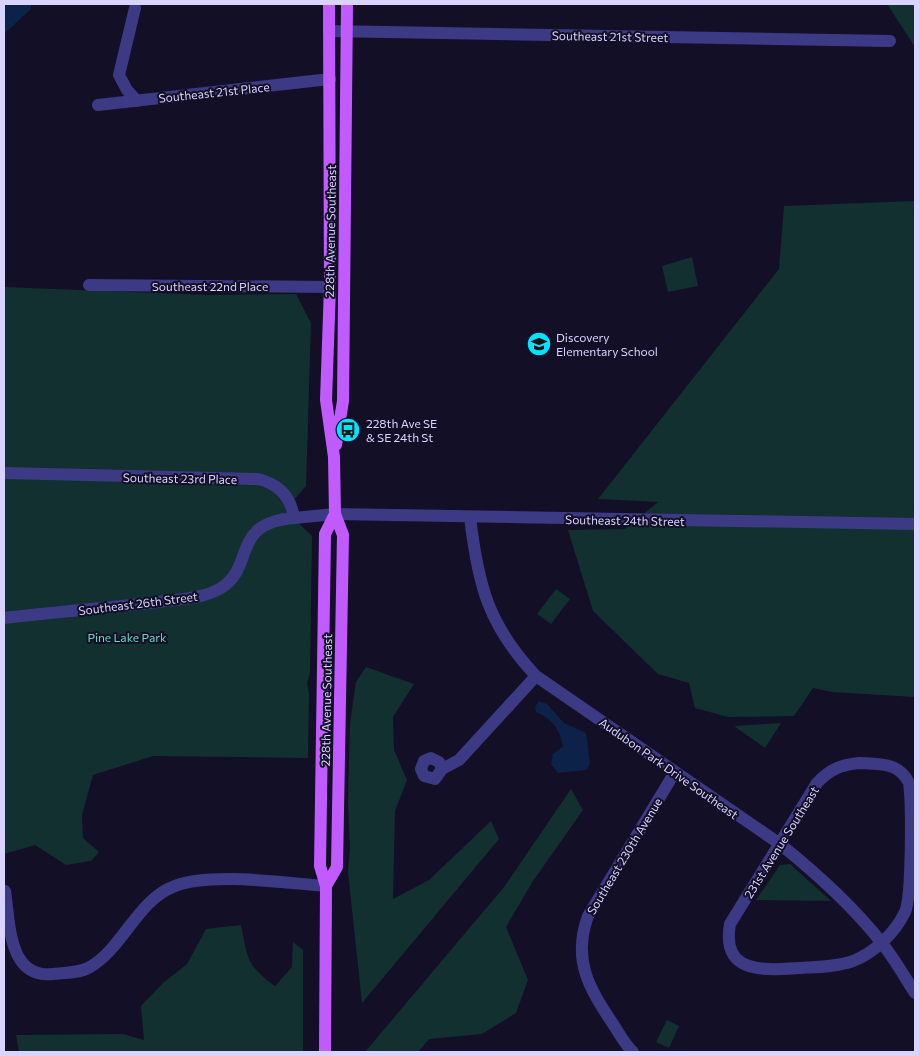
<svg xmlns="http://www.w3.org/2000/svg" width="919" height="1056" font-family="Commissioner,sans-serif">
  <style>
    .green { fill: #12302f }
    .water { fill: #0c2248 }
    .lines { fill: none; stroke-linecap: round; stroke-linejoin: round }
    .minor { stroke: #3d3a85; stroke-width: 12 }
    .major { stroke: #c25bff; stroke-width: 12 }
    .labels { text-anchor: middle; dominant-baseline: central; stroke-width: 4; stroke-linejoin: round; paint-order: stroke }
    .street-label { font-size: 12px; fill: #d9d4ff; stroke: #130f26 }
    .poi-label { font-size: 12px; fill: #d9d4ff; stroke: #130f26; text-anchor: start }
    .park-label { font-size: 12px; fill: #5fe0c0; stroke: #130f26 }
  </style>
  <rect width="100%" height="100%" fill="#130f26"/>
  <!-- green -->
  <path class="green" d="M887 4H915V47Z
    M915 201V697L832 692 813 688 794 716 728 717 695 708 689 683 658 674 593 611 568 530 625 529 658 502 598 499 779 269 784 206Z
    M692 257 698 286 668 292 662 266Z
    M4 287 208 295 296 294 311 323 306 486 285 510 312 536 310 673 307 683 309 693 308 758 153 756 93 775 82 815 83 838 99 852 91 861 66 865 35 845 4 854Z
    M556 589 570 599 551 624 537 614Z
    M366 667 414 684 393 717 394 750 407 780 395 811 393 899 429 880 491 821 499 839 362 1003 348 872 350 849 348 802 350 723 356 682Z
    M781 723 765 748 734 726Z
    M571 789 583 810 533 881 506 927 528 980 516 1013 482 1034 429 1039 418 1052H365L504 887Z
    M790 864 831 901 756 900 780 865Z
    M241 925C248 959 246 965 275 986L292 967 293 942 303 950V1052H19L16 1035 123 1034 144 1040 141 1006 163 983 187 964 206 929Z
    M667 1020 679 1026 669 1048 656 1042Z"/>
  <!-- water -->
  <path class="water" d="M4 4H31V9L4 34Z
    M539 701 547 704 564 723 586 733 590 763 587 770 558 773 551 764 553 754 563 746C559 728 553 720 536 712L535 707Z"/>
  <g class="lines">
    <!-- minor -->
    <path class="minor" d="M135 8 119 75 127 90 137 101
      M329 31 890 41
      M98 105 330 79
      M89 285 330 287
      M4 473 258 479C279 484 291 497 294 518L335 514 915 524
      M470 517C478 585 488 625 536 676L780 844C816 873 852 905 881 942 894 958 904 976 915 993
      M4 618C55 612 107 608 158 602 178 599 203 599 221 588 256 566 230 523 294 518
      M859 763C879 764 899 762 909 783 912 803 912 897 905 912 895 933 874 953 853 961 836 967 817 967 800 968 765 970 721 975 730 924L817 783C830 769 841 765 859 763Z
      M442 769 439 762 431 758 424 761 421 769 424 776 435 779 442 769 459 760 536 676
      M5 891C10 923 8 979 53 974 65 973 80 973 90 967 124 947 137 900 175 886 212 872 284 883 326 886
      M633 1052C625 1045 619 1033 613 1024 589 988 572 960 588 916L675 772"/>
    <!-- major -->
    <path class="major" d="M336 445 343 401 347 4
      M326 886 337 867 343 535 335 514 334 457 326 400 330 287 329 4
      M325 1052 326 886 320 866 325 534 335 514"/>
  </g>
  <!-- icons -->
  <defs>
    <g id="school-disc" transform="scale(1.25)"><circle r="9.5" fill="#00e5ff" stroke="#130f26"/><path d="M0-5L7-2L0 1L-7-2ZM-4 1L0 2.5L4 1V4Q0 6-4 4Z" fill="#111"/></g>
    <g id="bus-disc" transform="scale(1.25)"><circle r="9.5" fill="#00e5ff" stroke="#130f26"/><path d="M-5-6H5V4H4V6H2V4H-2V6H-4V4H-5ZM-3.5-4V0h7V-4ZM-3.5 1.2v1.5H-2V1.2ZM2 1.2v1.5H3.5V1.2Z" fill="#111"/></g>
  </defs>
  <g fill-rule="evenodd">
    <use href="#school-disc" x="539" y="344"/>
    <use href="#bus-disc" x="348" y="430"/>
  </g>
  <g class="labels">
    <!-- street labels -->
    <g class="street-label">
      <text transform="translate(610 36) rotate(1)">Southeast 21st Street</text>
      <text transform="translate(214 92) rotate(-6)">Southeast 21st Place</text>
      <text transform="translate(330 231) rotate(-89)">228th Avenue Southeast</text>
      <text x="210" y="286">Southeast 22nd Place</text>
      <text transform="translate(180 478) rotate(1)">Southeast 23rd Place</text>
      <text transform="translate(625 520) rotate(1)">Southeast 24th Street</text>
      <text transform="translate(138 603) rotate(-7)">Southeast 26th Street</text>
      <text transform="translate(326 700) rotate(-89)">228th Avenue Southeast</text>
      <text transform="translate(669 768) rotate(35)">Audubon Park Drive Southeast</text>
      <text transform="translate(781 842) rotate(-58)">231st Avenue Southeast</text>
      <text transform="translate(624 856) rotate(-59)">Southeast 230th Avenue</text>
    </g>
    <!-- poi labels -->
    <g class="poi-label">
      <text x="556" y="337">Discovery<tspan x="556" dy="14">Elementary School</tspan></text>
      <text x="366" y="423">228th Ave SE<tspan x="366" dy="14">&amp; SE 24th St</tspan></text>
    </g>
    <!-- park labels -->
    <g class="park-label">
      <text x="127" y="637">Pine Lake Park</text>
    </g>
  </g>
  <!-- border -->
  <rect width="919" height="1056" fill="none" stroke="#d9d4ff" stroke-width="10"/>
</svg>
